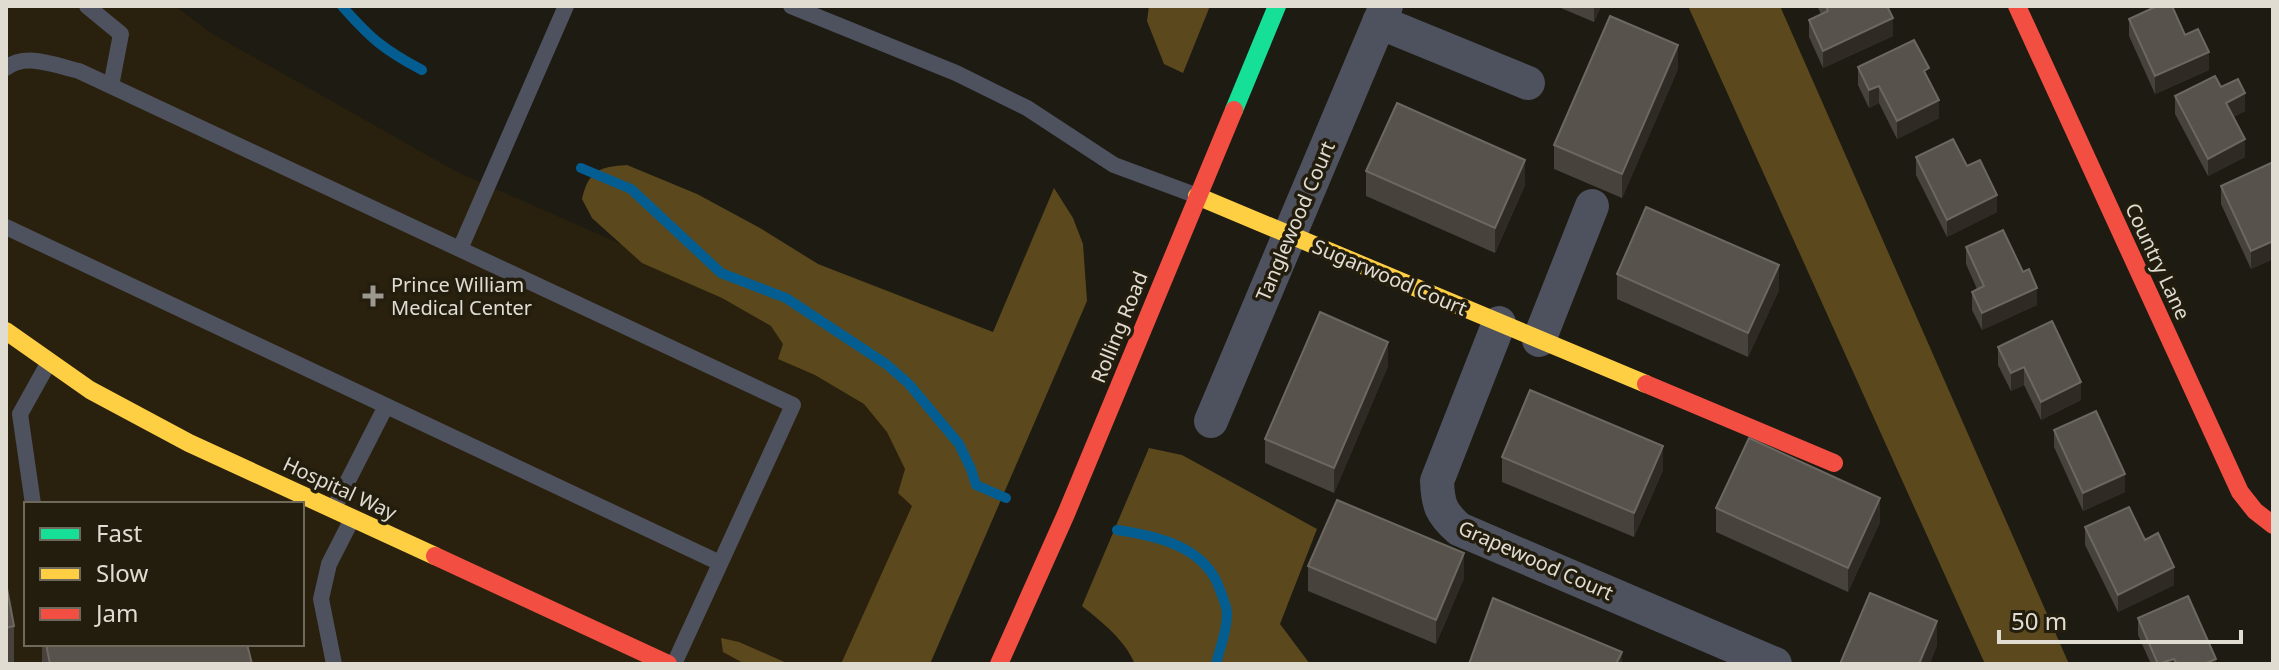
<svg xmlns="http://www.w3.org/2000/svg" width="2279" height="670" font-family="'Noto Sans',sans-serif">
  <style>
    .built { fill: #29210d; fill-rule: evenodd }
    .forest { fill: #5b491d }
    .lines { fill: none; stroke-linecap: round; stroke-linejoin: round }
    .stream { stroke: #035d91; stroke-width: 10 }
    .lane { stroke: #4e515e; stroke-width: 16 }
    .street { stroke: #4e515e; stroke-width: 34 }
    .fast { stroke: #16e098; stroke-width: 18 }
    .slow { stroke: #ffcf43; stroke-width: 18 }
    .jam { stroke: #f24e42; stroke-width: 18 }
    .wall { fill: #47423b }
    .shaded-wall { fill: #2f2b24 }
    .building { fill: #57524c; stroke: #6c6861; stroke-width: 2 }
    .poi-dot { fill: #9c988f; stroke: #231d0e; stroke-width: 3 }
    .labels { text-anchor: middle; dominant-baseline: central; stroke-width: 7; stroke-linejoin: round; paint-order: stroke }
    .street-label { font-size: 20px; fill: #e0dcd2; stroke: #231d0e }
    .poi-label { font-size: 20px; fill: #e0dcd2; stroke: #231d0e; text-anchor: start }
  </style>
  <rect width="100%" height="100%" fill="#1e1b13"/>
  <!-- built -->
  <path class="built" d="M6 6H175L211 33 457 172 1024 421 925 664H6ZM26 504H302V644H26Z"/>
  <!-- forest -->
  <path class="forest" d="M1149 6H1210L1183 73 1164 64 1147 21Z
    M1688 6H1780L2069 664H1985Z
    M627 165 697 194 760 228 818 264 993 332 1054 188 1073 218 1083 244 1087 301 930 664H841L912 506 898 493 905 469 887 432 864 404 815 375 778 359 783 344 771 326 722 298 642 263 592 218 582 199C589 170 599 167 627 165Z
    M1149 448 1182 455 1317 529 1280 624 1310 664H1135C1124 639 1103 623 1082 606Z
    M721 638 739 642 789 664H745L723 652Z"/>
  <g class="lines">
    <!-- stream -->
    <path class="stream" d="M342 6C370 38 384 50 422 70
      M581 168 631 189 721 273 786 298 886 364 908 383 959 444 971 469 976 485 1006 498
      M1117 530C1158 536 1206 547 1220 590 1223 598 1227 607 1227 614 1227 631 1220 648 1216 664"/>
    <!-- lane -->
    <path class="lane" d="M87 6 121 34 111 86
      M791 6 956 73 1027 108 1114 165 1195 195
      M6 68C26 52 57 66 79 71L793 405 674 664
      M6 227 720 563
      M460 249 566 6
      M33 504 20 414 49 362
      M334 508 386 406
      M334 664 321 599 329 564 351 521"/>
    <!-- street -->
    <path class="street" d="M1379 22 1528 83
      M1499 323 1437 481C1438 505 1441 513 1459 529L1775 664
      M1539 340 1592 206
      M1211 421 1386 6"/>
    <!-- fast -->
    <path class="fast" d="M1234 110 1277 6"/>
    <!-- slow -->
    <path class="slow" d="M1197 196 1646 384
      M6 331 90 390 189 443 435 556"/>
    <!-- jam -->
    <path class="jam" d="M2017 6 2240 492 2255 511 2273 525
      M1646 384 1834 463
      M435 556 668 664
      M999 664 1066 514 1234 110"/>
  </g>
  <!-- wall -->
  <path class="wall" d="M1556 6H1601L1594 22Z
    M1817 6H1887L1893 36 1823 68 1809 37V20L1821 14Z
    M2129 19 2185 35 2209 70 2155 94 2129 36Z
    M1858 67 1929 80 1939 118 1897 139 1879 103 1869 108 1858 85Z
    M1678 69 1622 198 1554 169V145Z
    M2175 96 2245 111 2233 117 2245 157 2208 176 2175 114Z
    M1916 157 1967 166 1997 212 1947 237 1916 175Z
    M2273 162V259L2251 269 2221 204V186Z
    M1366 171 1525 185 1495 253 1366 196Z
    M1966 247 2023 272 2037 305 1982 330 1972 310V292L1977 289 1966 264Z
    M1617 274 1779 290 1748 357 1617 299Z
    M1998 347 2081 400 2041 420 2024 385 2011 391 1998 365Z
    M1388 366 1334 493 1265 463V439Z
    M2054 430 2125 492 2083 511 2054 447Z
    M1502 457 1663 470 1634 537 1502 482Z
    M1716 508 1880 522 1848 592 1716 532Z
    M2085 527 2145 540 2174 585 2118 612 2085 545Z
    M1308 566 1464 578 1436 644 1308 591Z
    M6 583 14 626V662L6 664Z
    M2138 618 2216 664H2151L2138 635Z
    M42 644H247L252 664H42Z"/>
  <!-- shaded-wall -->
  <path class="shaded-wall" d="M1594 6H1601L1594 22Z
    M1893 18V36L1823 68V51Z
    M1678 45V69L1622 198V174Z
    M2209 52V70L2155 94V76Z
    M1879 86V103L1869 108V90Z
    M2245 93V111L2226 120V103Z
    M1939 100V118L1897 139V121Z
    M2245 139V157L2208 176V159Z
    M1525 160V185L1495 253V228Z
    M1997 195V212L1947 237V220Z
    M2273 241V259L2251 269V251Z
    M1779 265V290L1748 357V333Z
    M2037 288V305L1982 330V313Z
    M1388 342V366L1334 493V468Z
    M2024 367V385L2011 391V373Z
    M2081 382V400L2041 420V402Z
    M1663 446V470L1634 537V513Z
    M2125 474V492L2083 511V493Z
    M1880 498V522L1848 592V568Z
    M1464 553V578L1436 644V620Z
    M2174 567V585L2118 612V595Z
    M1937 621V646L1930 664H1919Z
    M1622 652V664H1616Z
    M2174 659V664H2161Z
    M2216 659V664H2204Z"/>
  <!-- building -->
  <path class="building" d="M1826 6H1887L1893 18 1823 51 1809 20 1828 11Z
    M2157 6H2172L2185 35 2198 29 2209 52 2155 76 2129 19Z
    M1610 16 1678 45 1622 174 1554 145Z
    M1914 40 1929 68 1924 71 1939 100 1897 121 1879 86 1869 90 1858 67Z
    M2215 76 2221 87 2238 79 2245 93 2226 103 2245 139 2208 159 2175 96Z
    M1397 103 1525 160 1495 228 1366 171Z
    M1953 139 1967 166 1980 160 1997 195 1947 220 1916 157Z
    M2273 162V241L2251 251 2221 186Z
    M1646 207 1779 265 1748 333 1617 274Z
    M2003 230 2023 272 2029 269 2037 288 1982 313 1972 292 1984 286 1966 247Z
    M1320 312 1388 342 1334 468 1265 439Z
    M2052 321 2081 382 2041 402 2024 367 2011 373 1998 347Z
    M1530 390 1663 446 1634 513 1502 457Z
    M2096 411 2125 474 2083 493 2054 430Z
    M1749 438 1880 498 1848 568 1716 508Z
    M1337 500 1464 553 1436 620 1308 566Z
    M2129 507 2145 540 2158 533 2174 567 2118 595 2085 527Z
    M6 583 14 626 6 628Z
    M1870 593 1937 621 1919 664H1840Z
    M2188 596 2216 659 2204 664H2177L2174 659 2158 664 2138 618Z
    M1493 598 1622 652 1616 664H1469Z
    M46 644H247L252 664H50Z"/>
  <!-- markers -->
  <path class="poi-dot" d="M369 284h8v8h8v8h-8v8h-8v-8h-8v-8h8z"/>
  <g class="labels">
    <!-- street labels -->
    <g class="street-label">
      <text transform="translate(1295 221) rotate(-67)">Tanglewood Court</text>
      <text transform="translate(2158 261) rotate(65)">Country Lane</text>
      <text transform="translate(1390 277) rotate(23)">Sugarwood Court</text>
      <text transform="translate(1119 327) rotate(-68)">Rolling Road</text>
      <text transform="translate(340 488) rotate(25)">Hospital Way</text>
      <text transform="translate(1536 560) rotate(24)">Grapewood Court</text>
    </g>
    <!-- poi labels -->
    <g class="poi-label">
      <text x="391" y="284">Prince William<tspan x="391" dy="23">Medical Center</tspan></text>
    </g>
  </g>
  <!-- border -->
  <rect width="2279" height="670" fill="none" stroke="#e0dcd2" stroke-width="16"/>
  <!-- legend -->
  <rect x="24" y="502" width="280" height="144" fill="#231d0e" stroke="#6f695c" stroke-width="2"/>
  <rect x="40" y="528" width="40" height="12" fill="#16e098" stroke="#6f695c" stroke-width="2"/>
  <text x="96" y="542" font-size="24" fill="#e0dcd2">Fast</text>
  <rect x="40" y="568" width="40" height="12" fill="#ffcf43" stroke="#6f695c" stroke-width="2"/>
  <text x="96" y="582" font-size="24" fill="#e0dcd2">Slow</text>
  <rect x="40" y="608" width="40" height="12" fill="#f24e42" stroke="#6f695c" stroke-width="2"/>
  <text x="96" y="622" font-size="24" fill="#e0dcd2">Jam</text>
  <!-- scale -->
  <path d="M1999 630v12h242v-12" fill="none" stroke="#e0dcd2" stroke-width="4"/>
  <text x="2011" y="630" font-size="24" fill="#e0dcd2" stroke="#231d0e" stroke-width="6" paint-order="stroke">50 m</text>
</svg>
